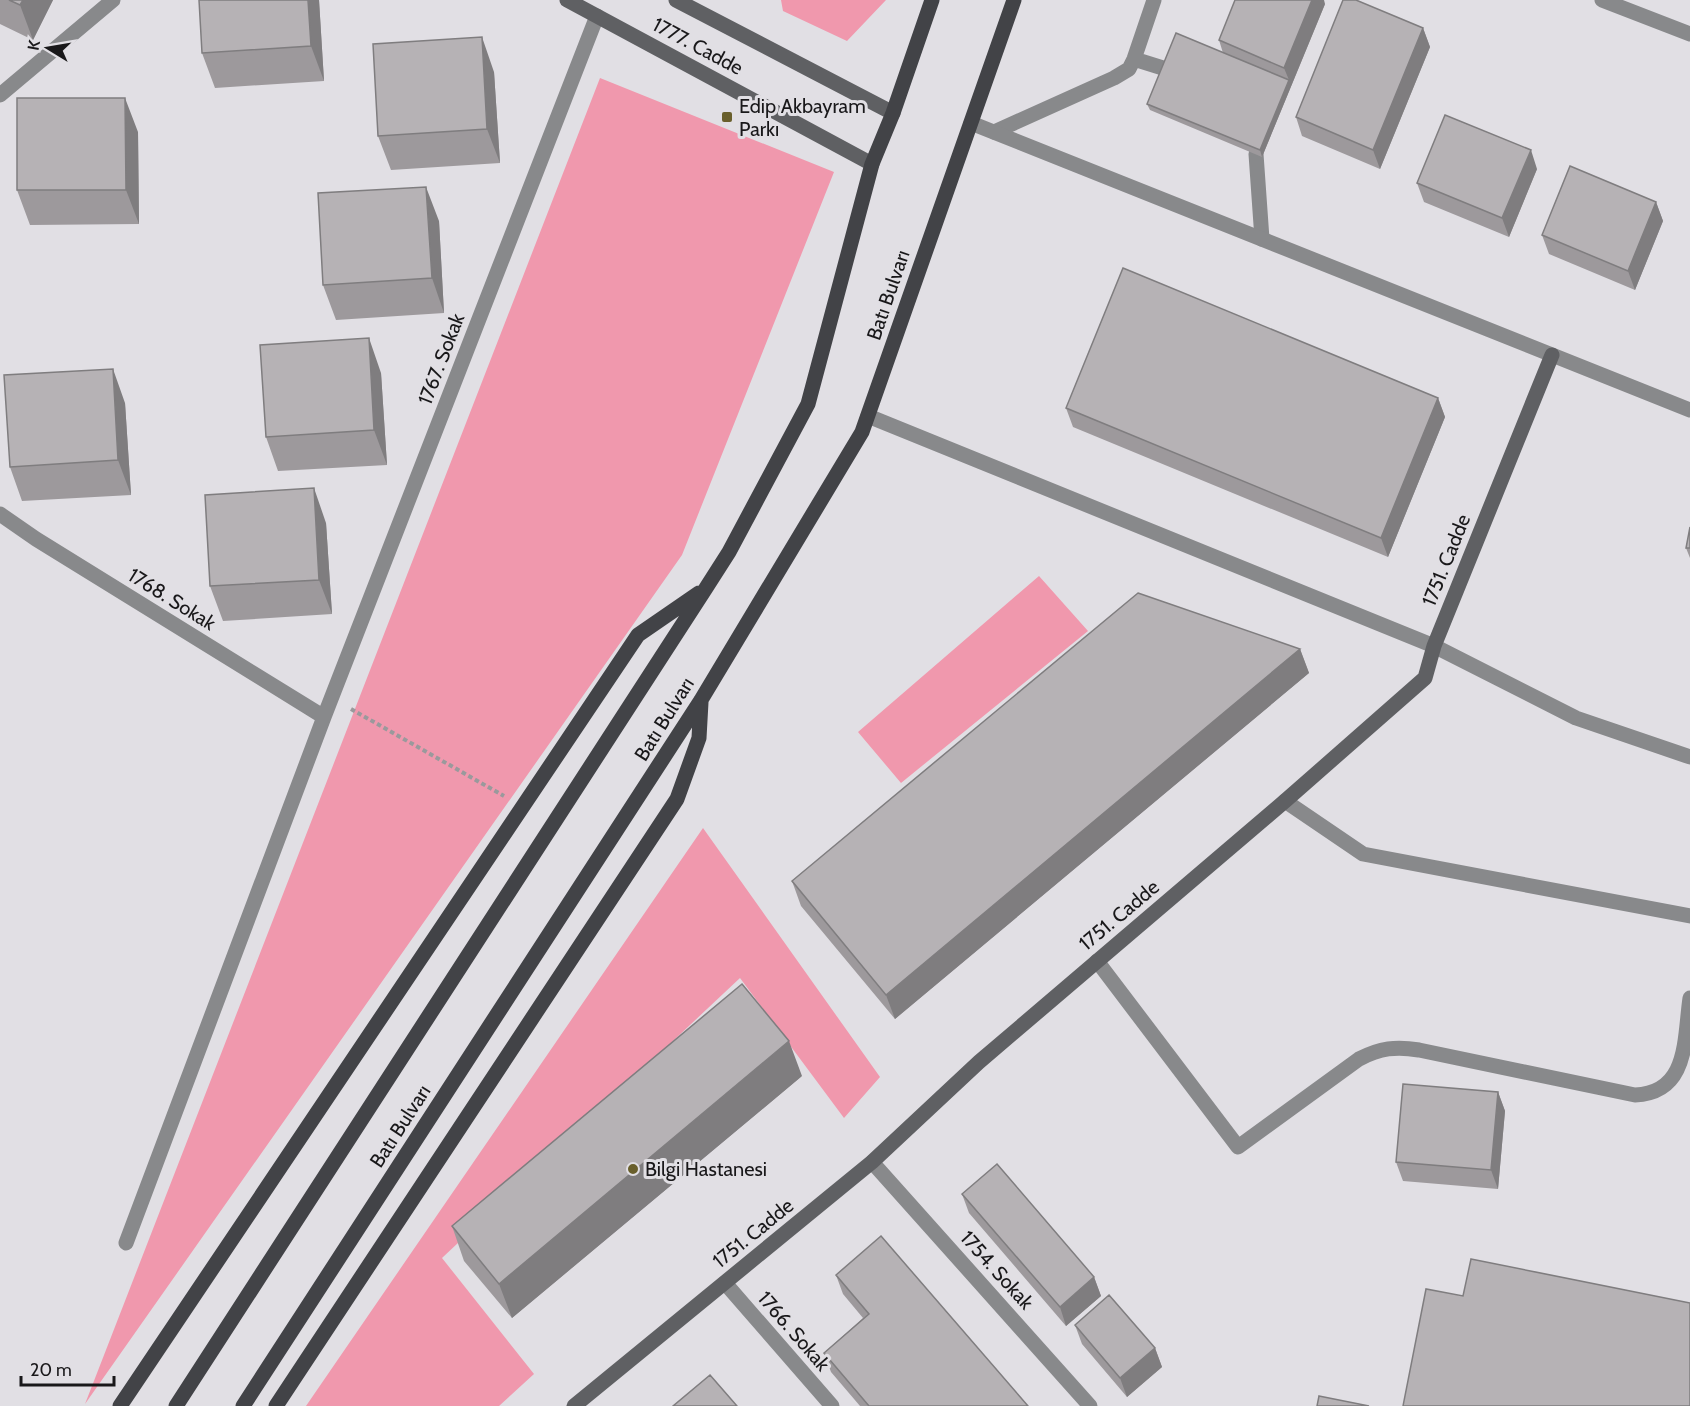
<svg xmlns="http://www.w3.org/2000/svg" width="1690" height="1406" font-family="Cabin,sans-serif">
  <style>
    .green { fill: #f098ad }
    .lines { fill: none; stroke-linecap: round; stroke-linejoin: round }
    .path { stroke: #9a999c; stroke-width: 4; stroke-dasharray: 4.5 3; stroke-linecap: butt }
    .lane { stroke: #88898b; stroke-width: 15 }
    .street { stroke: #88898b; stroke-width: 15 }
    .secondary { stroke: #5f6063; stroke-width: 15 }
    .primary { stroke: #424347; stroke-width: 15 }
    .wall { fill: #9d999c }
    .shaded-wall { fill: #7f7d7f }
    .building { fill: #b6b2b5; stroke: #7f7d7f; stroke-width: 1.5 }
    .poi-dot { fill: #695f2c; stroke: #e1dfe4; stroke-width: 2 }
    .labels { text-anchor: middle; dominant-baseline: central; stroke-width: 6; stroke-linejoin: round; paint-order: stroke }
    .street-label { font-size: 20px; fill: #19181a; stroke: #e1dfe4 }
    .poi-label { font-size: 20px; fill: #19181a; stroke: #e1dfe4; text-anchor: start }
  </style>
  <rect width="100%" height="100%" fill="#e1dfe4"/>
  <!-- green -->
  <path class="green" d="M781 0H886L847 41 783 11Z
    M600 78 834 172 682 555 85 1404Z
    M1039 576 1088 631 901 783 858 732Z
    M703 828 880 1077 844 1118 740 978 442 1258 534 1374 499 1406H306Z"/>
  <g class="lines">
    <!-- path -->
    <path class="path" d="M351 709 504 796"/>
    <!-- lane -->
    <path class="lane" d="M1134 59 1166 69
      M994 132 1114 78 1129 69 1134 59 1154 0
      M1256 154 1262 239
      M1285 801 1363 854 1690 916"/>
    <!-- street -->
    <path class="street" d="M1602 0 1690 34
      M0 95 113 0
      M971 123 1690 410
      M868 416 1434 646 1576 718 1690 757
      M0 514 36 539 324 717
      M1097 961 1238 1147 1359 1059C1380 1048 1396 1046 1419 1050L1635 1095C1689 1093 1684 1039 1690 998
      M872 1162 1090 1406
      M126 1243 324 717 597 16
      M725 1283 832 1406"/>
    <!-- secondary -->
    <path class="secondary" d="M567 0 872 164
      M676 0 893 113
      M574 1406 872 1162 979 1062 1285 801 1425 678 1434 646 1552 355"/>
    <!-- primary -->
    <path class="primary" d="M120 1406 638 635 699 593
      M176 1406 706 588 729 552 808 404 872 164 893 113 932 0
      M243 1406 701 700 862 432 1014 0
      M276 1406 677 799 699 738 701 702"/>
  </g>
  <!-- wall -->
  <path class="wall" d="M0 0H53L33 40 0 24Z
    M319 0 324 81 215 88 202 53Z
    M1325 4 1262 157 1150 110 1147 104 1223 53 1219 40Z
    M1423 28 1430 47 1380 169 1302 136 1296 117Z
    M494 72 500 163 391 170 378 136Z
    M138 132 139 224 30 225 17 190Z
    M1537 169 1509 237 1424 202 1417 183Z
    M1656 202 1663 221 1635 290 1549 254 1542 235Z
    M439 221 444 313 336 320 323 285Z
    M381 373 387 465 278 471 266 437Z
    M1438 398 1445 417 1388 557 1073 427 1066 408Z
    M125 403 131 495 22 501 10 467Z
    M326 523 332 614 223 621 210 586Z
    M1690 527V558L1686 548Z
    M1300 649 1309 673 895 1019 801 906 792 881Z
    M802 1076 512 1318 464 1261 452 1226Z
    M1498 1092 1505 1111 1498 1189 1403 1181 1396 1162Z
    M962 1194 1094 1277 1101 1296 1066 1326 969 1213Z
    M836 1275 1028 1406H860L831 1372 824 1353 863 1318 843 1294Z
    M1075 1325 1155 1348 1162 1367 1127 1397 1082 1344Z"/>
  <!-- shaded-wall -->
  <path class="shaded-wall" d="M23 0H53L33 40 20 5Z
    M308 0H319L324 81 311 46Z
    M1312 0H1324L1325 4 1262 157 1260 150 1289 80 1284 68Z
    M1423 28 1430 47 1380 169 1373 150Z
    M482 37 494 72 500 163 487 129Z
    M125 98 138 132 139 224 126 190Z
    M1531 150 1537 169 1509 237 1502 218Z
    M426 187 439 221 444 313 432 278Z
    M1656 202 1663 221 1635 290 1628 271Z
    M369 338 381 373 387 465 374 430Z
    M113 369 125 403 131 495 118 460Z
    M1438 398 1445 417 1388 557 1381 538Z
    M314 488 326 523 332 614 319 580Z
    M1300 649 1309 673 895 1019 886 995Z
    M789 1041 802 1076 512 1318 499 1284Z
    M1498 1092 1505 1111 1498 1189 1491 1170Z
    M1094 1277 1101 1296 1066 1326 1060 1307Z
    M1155 1348 1162 1367 1127 1397 1120 1378Z"/>
  <!-- building -->
  <path class="building" d="M9 0H23L20 5Z
    M199 0H308L311 46 202 53Z
    M1235 0H1312L1284 68 1219 40Z
    M1343 0H1356L1423 28 1373 150 1296 117Z
    M1176 33 1289 80 1260 150 1147 104Z
    M482 37 487 129 378 136 373 44Z
    M17 98H125L126 190H17Z
    M1445 115 1531 150 1502 218 1417 183Z
    M1570 166 1656 202 1628 271 1542 235Z
    M426 187 432 278 323 285 318 193Z
    M1123 268 1438 398 1381 538 1066 408Z
    M369 338 374 430 266 437 260 345Z
    M113 369 118 460 10 467 4 375Z
    M314 488 319 580 210 586 205 495Z
    M1690 527V548H1686Z
    M1138 593 1300 649 886 995 792 881Z
    M742 984 789 1041 499 1284 452 1226Z
    M1403 1084 1498 1092 1491 1170 1396 1162Z
    M997 1164 1094 1277 1060 1307 962 1194Z
    M881 1236 1028 1406H869L824 1353 869 1314 836 1275Z
    M1471 1259 1690 1303V1406H1403L1426 1289 1463 1296Z
    M1109 1295 1155 1348 1120 1378 1075 1325Z
    M710 1375 737 1406H673Z
    M1319 1396 1369 1406H1317Z"/>
  <!-- markers -->
  <g class="poi-dot">
    <rect x="721" y="111" width="12" height="12" rx="3"/>
    <circle cx="633" cy="1169" r="6"/>
  </g>
  <g class="labels">
    <!-- street labels -->
    <g class="street-label">
      <text transform="translate(698 46) rotate(28)">1777. Cadde</text>
      <text transform="translate(888 295) rotate(-71)">Batı Bulvarı</text>
      <text transform="translate(441 359) rotate(-69)">1767. Sokak</text>
      <text transform="translate(1446 560) rotate(-68)">1751. Cadde</text>
      <text transform="translate(172 599) rotate(32)">1768. Sokak</text>
      <text transform="translate(664 719) rotate(-58)">Batı Bulvarı</text>
      <text transform="translate(1119 915) rotate(-40)">1751. Cadde</text>
      <text transform="translate(400 1126) rotate(-57)">Batı Bulvarı</text>
      <text transform="translate(753 1233) rotate(-39)">1751. Cadde</text>
      <text transform="translate(997 1270) rotate(48)">1754. Sokak</text>
      <text transform="translate(794 1331) rotate(49)">1766. Sokak</text>
    </g>
    <!-- poi labels -->
    <g class="poi-label">
      <text x="739" y="106">Edip Akbayram<tspan x="739" dy="23">Parkı</tspan></text>
      <text x="645" y="1169">Bilgi Hastanesi</text>
    </g>
  </g>
  <!-- north arrow -->
  <g transform="translate(48 48) rotate(281)" stroke="#e1dfe4" stroke-width="4.5" paint-order="stroke">
  <path d="M0-4.5L10 22L0 15L-10 22Z" fill="#19181a"/>
  <text y="-9" font-size="16" font-weight="bold" text-anchor="middle" fill="#19181a">K</text>
  </g>
  <!-- scale -->
  <path d="M21 1376v9h93v-9" fill="none" stroke="#19181a" stroke-width="3"/>
  <text x="30" y="1376" font-size="18" fill="#19181a" stroke="#e1dfe4" stroke-width="4.5" paint-order="stroke">20 m</text>
</svg>
